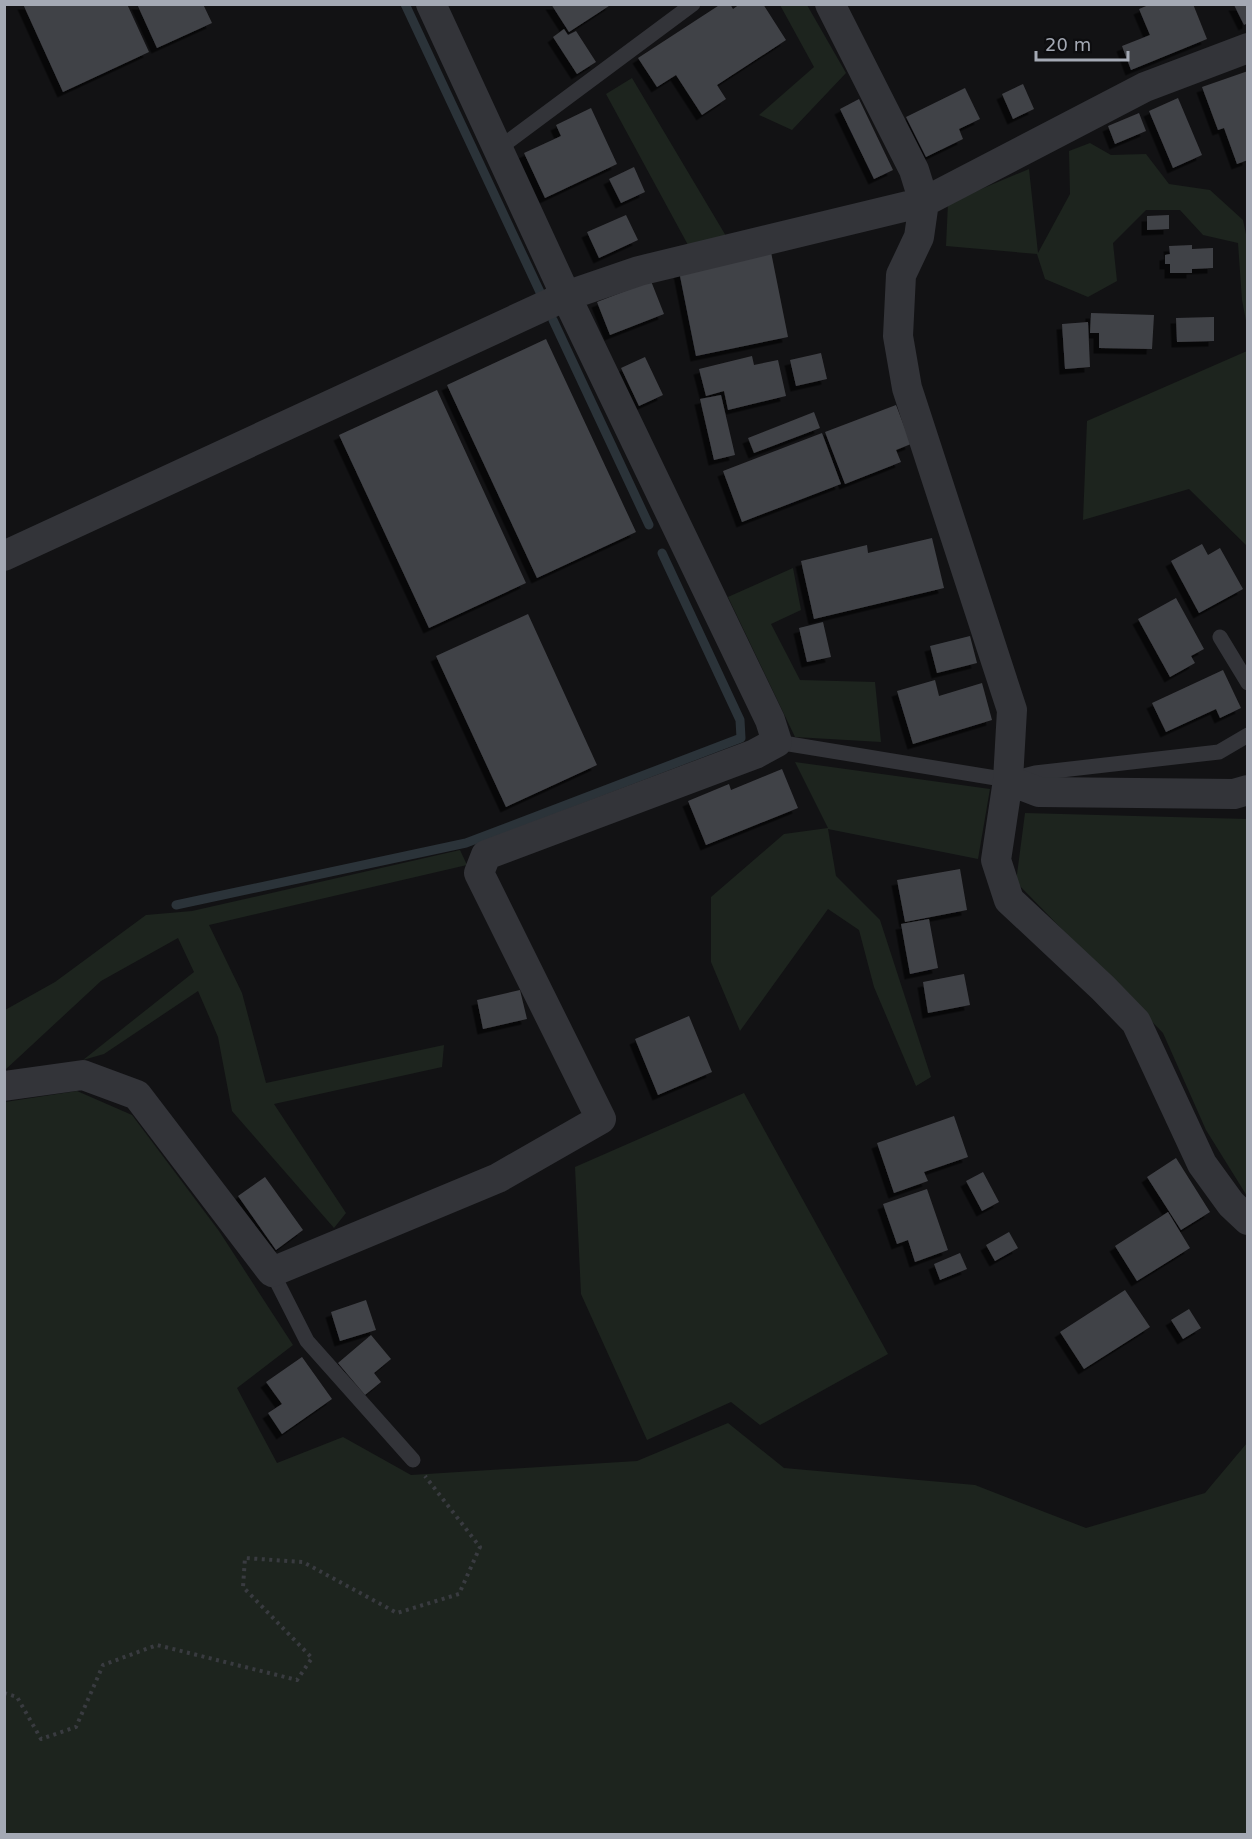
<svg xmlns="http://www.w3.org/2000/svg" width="1252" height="1839" font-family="'DejaVu Sans',sans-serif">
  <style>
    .green { fill: #1d241e }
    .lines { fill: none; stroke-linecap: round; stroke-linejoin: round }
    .stream { stroke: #2b3339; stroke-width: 9 }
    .building { fill: #414247; filter: url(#shadow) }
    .path { stroke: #393b40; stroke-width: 4; stroke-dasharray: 3 4.5; stroke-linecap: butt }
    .lane { stroke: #333439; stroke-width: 15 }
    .street { stroke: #333439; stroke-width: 30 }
  </style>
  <defs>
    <filter id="shadow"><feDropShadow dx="-5.5" dy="5.5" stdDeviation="0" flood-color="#0009"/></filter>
  </defs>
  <rect width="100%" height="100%" fill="#121214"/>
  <!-- green -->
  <path class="green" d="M780 5H807L846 73 792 130 759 115 814 67Z
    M632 78 726 236 688 245 606 94Z
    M1090 143 1111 155 1146 154 1169 184 1210 190 1243 220 1247 239V326L1242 300 1238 243 1203 235 1180 210H1146L1113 243 1117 281 1088 297 1045 279 1037 254 946 246 948 203 1029 169 1038 253 1070 194 1069 151Z
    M1247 351V546L1189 489 1083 520 1087 421Z
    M793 568 801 610 771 624 800 680 875 682 881 742 795 737 728 597Z
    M795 762 990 789 978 859 828 829 836 876 880 920 931 1077 916 1086 874 987 859 930 828 909 740 1031 711 962V897L784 834 828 828Z
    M1025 813 1247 819V1196L1206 1130 1163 1033 1016 882Z
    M460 850 467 865 209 925 242 993 266 1083 444 1045 442 1067 274 1104 346 1213 334 1228 232 1111 218 1037 198 991 104 1054 83 1060 194 972 178 938 101 981 5 1070V1010L55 982 146 915 192 911Z
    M77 1091 132 1115 219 1231 293 1345 237 1388 277 1463 343 1437 411 1475 637 1461 728 1423 784 1468 975 1485 1086 1528 1205 1493 1247 1443V1834H5V1102Z
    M744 1093 888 1354 760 1425 731 1402 647 1440 581 1294 575 1167Z"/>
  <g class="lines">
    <!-- stream -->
    <path class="stream" d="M405 4 540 292
      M553 320 649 525
      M176 905 466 843 741 738 740 720 662 553"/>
  </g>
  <!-- building -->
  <path class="building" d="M23 4H127L149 52 63 92Z
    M137 4H203L212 23 157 48Z
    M551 4H612L569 32Z
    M721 4H730L733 9 740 4H763L786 40 717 85 726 99 702 115 676 75 657 87 638 58Z
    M1151 4H1193L1207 39 1131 70 1122 46 1150 35 1139 9Z
    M1234 5H1248V23L1244 25Z
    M564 29 568 35 576 31 596 62 577 74 553 37Z
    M1248 71V160L1237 164 1224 128 1218 130 1202 87Z
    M1023 84 1034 109 1013 119 1002 94Z
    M965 88 980 119 959 129 963 139 926 157 906 117Z
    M1178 98 1202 155 1173 168 1149 111Z
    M859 99 893 170 874 179 840 109Z
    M591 108 617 164 545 198 524 153 561 136 556 125Z
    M1139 113 1146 131 1115 144 1108 126Z
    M634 167 645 192 621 203 609 179Z
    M626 215 638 240 599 258 587 232Z
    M1169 215V229L1147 230V216Z
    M1192 245V249L1213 248V268L1192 269V273H1170V264H1165V255L1170 254 1169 246Z
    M771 252 788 337 696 356 679 271Z
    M651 281 664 314 610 335 597 302Z
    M1091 313 1154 315 1152 349 1099 348V333H1090Z
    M1214 317V341L1177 342 1176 318Z
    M1088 322 1090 367 1065 369 1062 324Z
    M546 339 636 532 537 578 447 385Z
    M821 353 827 379 796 386 790 360Z
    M752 356 754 365 778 360 786 396 728 410 724 391 706 396 699 369Z
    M645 357 663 395 639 406 621 368Z
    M437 390 526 583 429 628 339 435Z
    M721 395 735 455 714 460 700 399Z
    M896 405 911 444 896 450 901 462 845 484 825 432Z
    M814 412 820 428 754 453 748 438Z
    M822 433 841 484 742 522 723 471Z
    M932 538 944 588 814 619 801 561 867 545 868 553Z
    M1202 544 1208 555 1220 548 1243 589 1199 613 1171 561Z
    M1176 598 1204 649 1191 656 1195 663 1170 677 1138 619Z
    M528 614 597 765 506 807 436 656Z
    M823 622 831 657 807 662 799 628Z
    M970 636 977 663 937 673 930 646Z
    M1223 670 1241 708 1220 718 1216 709 1166 732 1152 703Z
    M935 680 939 696 982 683 992 720 913 744 897 691Z
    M782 769 798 808 706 845 688 801 729 784 731 790Z
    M960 869 967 910 905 922 897 880Z
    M929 919 938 968 910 974 901 924Z
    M964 974 970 1005 928 1013 923 982Z
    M520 990 527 1019 483 1029 477 1000Z
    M689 1016 712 1072 658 1095 635 1039Z
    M954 1116 968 1157 924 1172 928 1181 894 1193 877 1143Z
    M1176 1158 1210 1212 1181 1230 1147 1177Z
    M983 1172 999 1202 982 1211 966 1181Z
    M265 1177 303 1230 276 1250 238 1196Z
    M927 1189 948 1250 915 1262 908 1240 897 1244 883 1204Z
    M1168 1212 1190 1248 1137 1281 1115 1246Z
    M1009 1232 1018 1248 995 1261 986 1245Z
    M960 1253 967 1269 940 1280 934 1264Z
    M1125 1290 1150 1327 1084 1369 1060 1332Z
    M366 1300 376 1330 340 1341 331 1312Z
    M1189 1309 1201 1328 1183 1339 1171 1320Z
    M371 1335 391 1359 374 1373 381 1382 365 1395 338 1363Z
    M302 1357 332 1399 282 1434 268 1413 282 1404 266 1382Z"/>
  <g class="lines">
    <!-- path -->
    <path class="path" d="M4 1693 17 1697 41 1739 76 1727 103 1665 157 1645 297 1680 312 1658 243 1587 245 1558 303 1562 397 1613 459 1594 480 1547 425 1476"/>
    <!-- lane -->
    <path class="lane" d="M498 149 693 4
      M1220 637 1248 683
      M777 742 1008 780 1035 773 1219 752 1248 735
      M272 1272 307 1341 413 1460"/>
    <!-- street -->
    <path class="street" d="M830 4 914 170 924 202 919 237 901 275 898 336 907 388 1012 710 1008 780 996 860 1009 900 1103 988 1136 1022 1202 1164 1231 1204 1248 1220
      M4 556 566 296 639 271 924 202 1145 87 1248 48
      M1008 780 1039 792 1234 794 1248 790
      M4 1086 83 1075 137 1095 272 1272 498 1178 601 1119 479 873 486 855 755 754 777 742 770 720 566 296 431 4"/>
  </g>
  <!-- border -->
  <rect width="1252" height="1839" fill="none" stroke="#a4a9b4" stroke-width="12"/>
  <!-- scale -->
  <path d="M1036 51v9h92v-9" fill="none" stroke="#a4a9b4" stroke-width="3"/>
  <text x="1045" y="51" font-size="18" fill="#a4a9b4" stroke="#0d0d0f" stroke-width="4.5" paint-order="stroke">20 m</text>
</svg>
